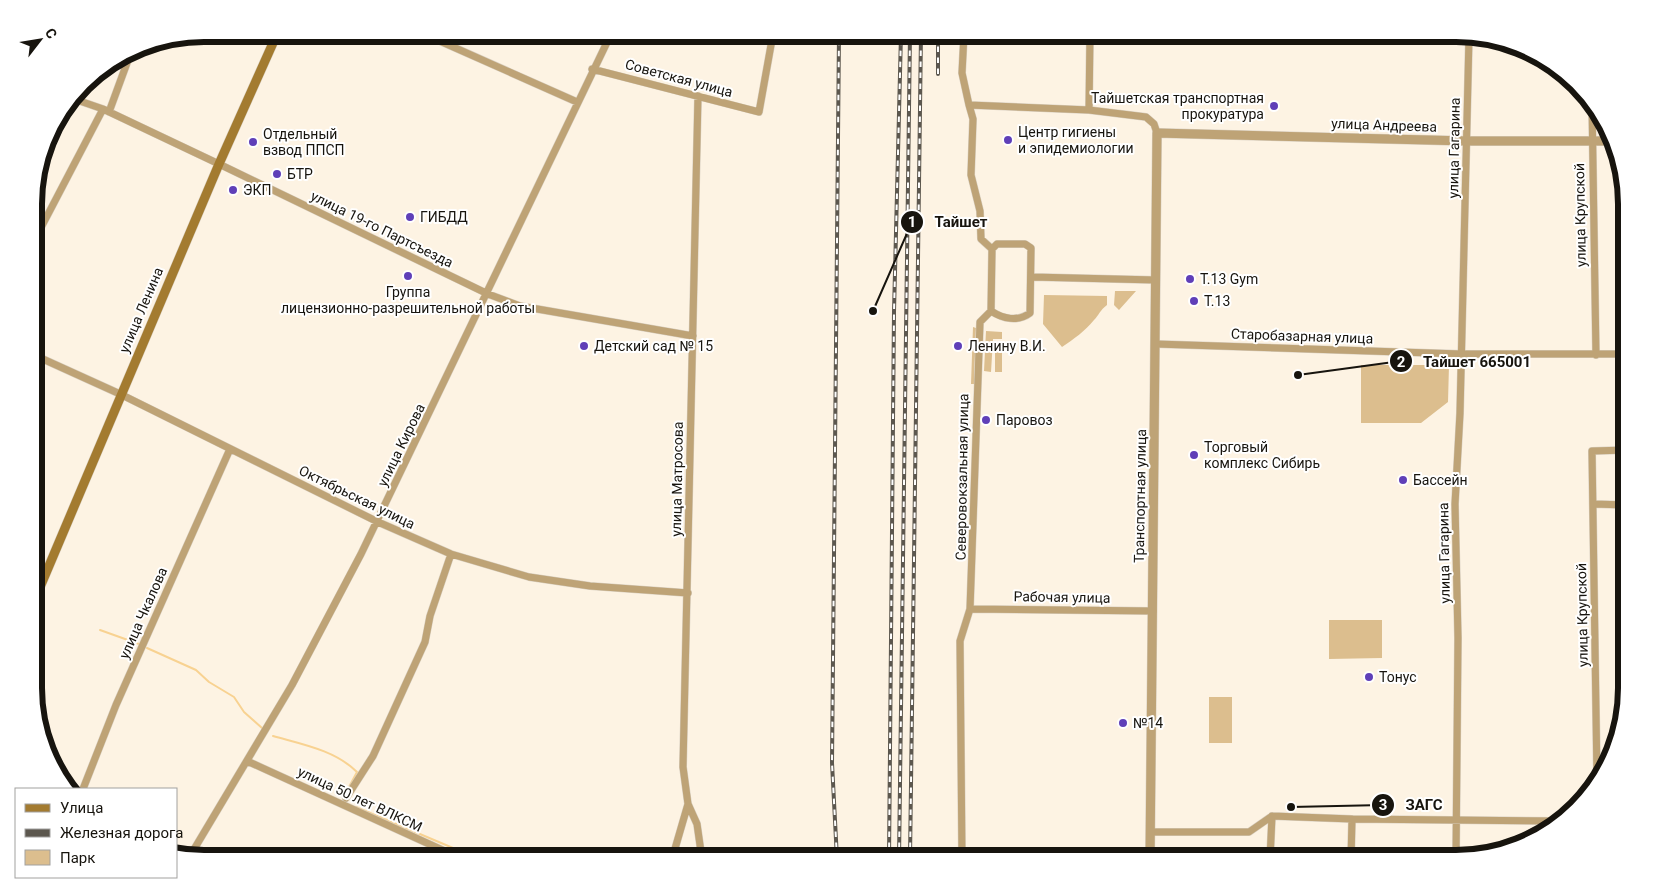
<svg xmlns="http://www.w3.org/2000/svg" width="1661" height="893" font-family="Roboto,sans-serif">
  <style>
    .green { fill: #dcbe8e }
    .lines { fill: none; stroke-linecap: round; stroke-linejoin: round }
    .stream { stroke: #f8d291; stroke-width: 2 }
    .minor-casing { stroke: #d8cfc1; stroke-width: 8 }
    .tertiary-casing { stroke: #d8cfc1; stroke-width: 10 }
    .secondary-casing { stroke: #d8cfc1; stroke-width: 10 }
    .minor { stroke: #bea376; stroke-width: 7 }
    .tertiary { stroke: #bea376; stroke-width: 9 }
    .secondary { stroke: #a37b30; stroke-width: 9 }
    .rail-casing { stroke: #5c574e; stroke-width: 4 }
    .rail { stroke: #fff; stroke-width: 2; stroke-dasharray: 5.5; stroke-linecap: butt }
    .poi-dot { fill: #5f3fb8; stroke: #fff; stroke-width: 2 }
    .labels { text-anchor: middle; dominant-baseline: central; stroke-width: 4; stroke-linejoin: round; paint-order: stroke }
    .street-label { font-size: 14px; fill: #17140e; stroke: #fff }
    .poi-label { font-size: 14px; fill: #17140e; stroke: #fff; text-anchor: start }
    .rim { fill: none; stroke: #17140e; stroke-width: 6 }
    .leader { fill: none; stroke: #17140e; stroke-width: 2 }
    .callout-dot { fill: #17140e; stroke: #fff; stroke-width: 2 }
    .mark-label { font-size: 15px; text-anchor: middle; font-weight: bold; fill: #fff }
    .callout-label { font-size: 15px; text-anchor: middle; font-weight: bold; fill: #17140e; stroke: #fff; stroke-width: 4; stroke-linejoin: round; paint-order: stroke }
  </style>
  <rect width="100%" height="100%" fill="#fdf3e3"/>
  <!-- green -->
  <path class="green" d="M1115 291H1136L1119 310 1114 305Z
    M1044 295 1107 296V305C1100 310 1099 315 1094 320 1085 331 1074 339 1062 347L1043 324Z
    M973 327 976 328 974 384H971Z
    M986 331 1002 332V339H993L991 372 984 371Z
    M995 343H1002V372H995Z
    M1361 365H1449L1448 402 1421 423H1361Z
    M1329 620H1382V658L1329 659Z
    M1209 697H1232V743H1209Z"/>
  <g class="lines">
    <!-- stream -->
    <path class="stream" d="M100 630 139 644
      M147 648 196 670 209 682 234 697 244 712 262 728
      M273 736C301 744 335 750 357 772L349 787
      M356 807 479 859"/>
    <!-- minor casing -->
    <g class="minor-casing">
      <path id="minor" d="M424 34 577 102
        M964 34 962 73 969 105
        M592 69 759 112 773 34
        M698 96 683 767 688 804 697 824 702 859
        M74 99 103 109 219 164 488 294 520 306 693 336
        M1592 103 1596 355
        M1089 110 1146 117 1154 124 1157 133
        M109 112 131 52
        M34 241 103 109
        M1032 277 1156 280
        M991 311C1003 319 1018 322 1030 313L1031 248 1025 244H997L992 249
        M1156 344 1461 354H1626
        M34 355 120 394 378 522 451 554 529 577 590 586 688 593
        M1593 504 1627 505
        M970 609 1153 611
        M247 761 462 859
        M1597 778 1592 451 1627 450
        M66 787 72 789
        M83 789 116 705 230 449
        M346 798 373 756 425 642 430 616 451 554
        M1352 819 1560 821
        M1150 832H1249L1272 816 1352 819 1351 859
        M190 856 292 685 361 554 611 34
        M672 859 688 804
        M962 859 960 641 970 609 980 322 991 311 992 249 981 239 980 211 971 175 973 119 969 105 1089 110 1090 34
        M1270 859 1272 816
        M1456 859 1458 638 1455 504 1460 413 1469 37"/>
    </g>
    <!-- tertiary casing -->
    <g class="tertiary-casing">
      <path id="tertiary" d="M1150 859 1157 133 1467 141H1610"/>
    </g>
    <!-- secondary casing -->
    <g class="secondary-casing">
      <path id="secondary" d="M35 599 219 164 277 34"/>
    </g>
    <!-- minor -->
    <use href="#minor" class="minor"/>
    <!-- tertiary -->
    <use href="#tertiary" class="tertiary"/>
    <!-- secondary -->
    <use href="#secondary" class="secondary"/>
    <!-- rail casing -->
    <g class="rail-casing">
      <path id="rail" d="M938 74V34
        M837 859 832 763 839 34
        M889 859 894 312 901 34
        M899 859 910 34
        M910 859 921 34"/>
    </g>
    <!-- rail -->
    <use href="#rail" class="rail"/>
  </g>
  <!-- markers -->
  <g class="poi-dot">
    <circle cx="1274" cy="106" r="5"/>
    <circle cx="1008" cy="140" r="5"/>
    <circle cx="253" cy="142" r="5"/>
    <circle cx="277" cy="174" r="5"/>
    <circle cx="233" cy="190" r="5"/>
    <circle cx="410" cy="217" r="5"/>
    <circle cx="408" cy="276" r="5"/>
    <circle cx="1190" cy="279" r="5"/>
    <circle cx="1194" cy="301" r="5"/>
    <circle cx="584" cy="346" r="5"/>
    <circle cx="958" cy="346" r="5"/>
    <circle cx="986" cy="420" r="5"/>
    <circle cx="1194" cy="455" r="5"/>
    <circle cx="1403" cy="480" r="5"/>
    <circle cx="1369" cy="677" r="5"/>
    <circle cx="1123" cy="723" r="5"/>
  </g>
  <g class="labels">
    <!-- street labels -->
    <g class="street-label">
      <text transform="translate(679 78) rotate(15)">Советская улица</text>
      <text transform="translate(1384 125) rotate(2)">улица Андреева</text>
      <text transform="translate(1454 148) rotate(-89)">улица Гагарина</text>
      <text transform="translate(1580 215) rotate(-91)">улица Крупской</text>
      <text transform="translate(382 229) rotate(26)">улица 19-го Партсъезда</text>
      <text transform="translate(141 310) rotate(-67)">улица Ленина</text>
      <text transform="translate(1302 336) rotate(2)">Старобазарная улица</text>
      <text transform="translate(401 445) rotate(-64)">улица Кирова</text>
      <text transform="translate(962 477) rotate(-89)">Северовокзальная улица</text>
      <text transform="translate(677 479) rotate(-89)">улица Матросова</text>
      <text transform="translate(1140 496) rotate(-89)">Транспортная улица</text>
      <text transform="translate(357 497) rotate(26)">Октябрьская улица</text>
      <text transform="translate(1444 553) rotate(-91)">улица Гагарина</text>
      <text transform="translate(1062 597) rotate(1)">Рабочая улица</text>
      <text transform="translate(143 613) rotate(-66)">улица Чкалова</text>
      <text transform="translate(1582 615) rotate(-91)">улица Крупской</text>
      <text transform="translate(360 799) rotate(25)">улица 50 лет ВЛКСМ</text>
    </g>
    <!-- poi labels -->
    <g class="poi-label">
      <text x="1264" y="98" text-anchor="end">Тайшетская транспортная<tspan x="1264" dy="16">прокуратура</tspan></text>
      <text x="1018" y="132">Центр гигиены<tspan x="1018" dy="16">и эпидемиологии</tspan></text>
      <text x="263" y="134">Отдельный<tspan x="263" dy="16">взвод ППСП</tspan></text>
      <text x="287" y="174">БТР</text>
      <text x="243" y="190">ЭКП</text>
      <text x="420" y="217">ГИБДД</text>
      <text x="1200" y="279">T.13 Gym</text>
      <text x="408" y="292" text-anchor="middle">Группа<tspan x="408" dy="16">лицензионно-разрешительной работы</tspan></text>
      <text x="1204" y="301">T.13</text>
      <text x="594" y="346">Детский сад № 15</text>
      <text x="968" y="346">Ленину В.И.</text>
      <text x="996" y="420">Паровоз</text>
      <text x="1204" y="447">Торговый<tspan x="1204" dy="16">комплекс Сибирь</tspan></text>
      <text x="1413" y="480">Бассейн</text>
      <text x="1379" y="677">Тонус</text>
      <text x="1133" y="723">№14</text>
    </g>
  </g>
  <!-- crop -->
  <path d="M0 0H1661V893H0ZM204 42H1456A162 162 0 0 1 1618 204V688A162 162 0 0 1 1456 850H204A162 162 0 0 1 42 688V204A162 162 0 0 1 204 42Z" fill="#fff" fill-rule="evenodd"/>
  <path class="rim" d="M204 42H1456A162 162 0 0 1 1618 204V688A162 162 0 0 1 1456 850H204A162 162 0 0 1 42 688V204A162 162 0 0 1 204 42Z"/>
  <!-- callouts -->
  <path class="leader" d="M873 311L912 222M1298 375L1401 361M1291 807L1383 805"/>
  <g class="callout-dot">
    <circle cx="873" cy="311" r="5"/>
    <circle cx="1298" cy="375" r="5"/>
    <circle cx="1291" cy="807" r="5"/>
    <circle cx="912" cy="222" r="12"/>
    <circle cx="1401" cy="361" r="12"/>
    <circle cx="1383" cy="805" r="12"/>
  </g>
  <g class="mark-label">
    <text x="912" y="227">1</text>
    <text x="1401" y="367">2</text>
    <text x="1383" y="810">3</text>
  </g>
  <g class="callout-label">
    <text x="961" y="227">Тайшет</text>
    <text x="1477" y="367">Тайшет 665001</text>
    <text x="1424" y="810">ЗАГС</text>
  </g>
  <!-- legend -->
  <rect x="15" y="788" width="162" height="90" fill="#ffffff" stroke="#a2a19f"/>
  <rect x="25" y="804" width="25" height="8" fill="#a37b30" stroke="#a2a19f"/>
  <text x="60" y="813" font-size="15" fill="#17140e">Улица</text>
  <rect x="25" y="829" width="25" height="8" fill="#5c574e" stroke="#a2a19f"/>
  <text x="60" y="838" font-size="15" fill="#17140e">Железная дорога</text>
  <rect x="25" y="850" width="25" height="15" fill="#dcbe8e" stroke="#a2a19f"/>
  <text x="60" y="863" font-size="15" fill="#17140e">Парк</text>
  <!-- north arrow -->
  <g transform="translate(40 40) rotate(59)" stroke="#ffffff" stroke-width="4" paint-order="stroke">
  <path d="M0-4L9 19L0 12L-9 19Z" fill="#17140e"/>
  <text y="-8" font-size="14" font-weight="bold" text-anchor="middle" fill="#17140e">С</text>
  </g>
</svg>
